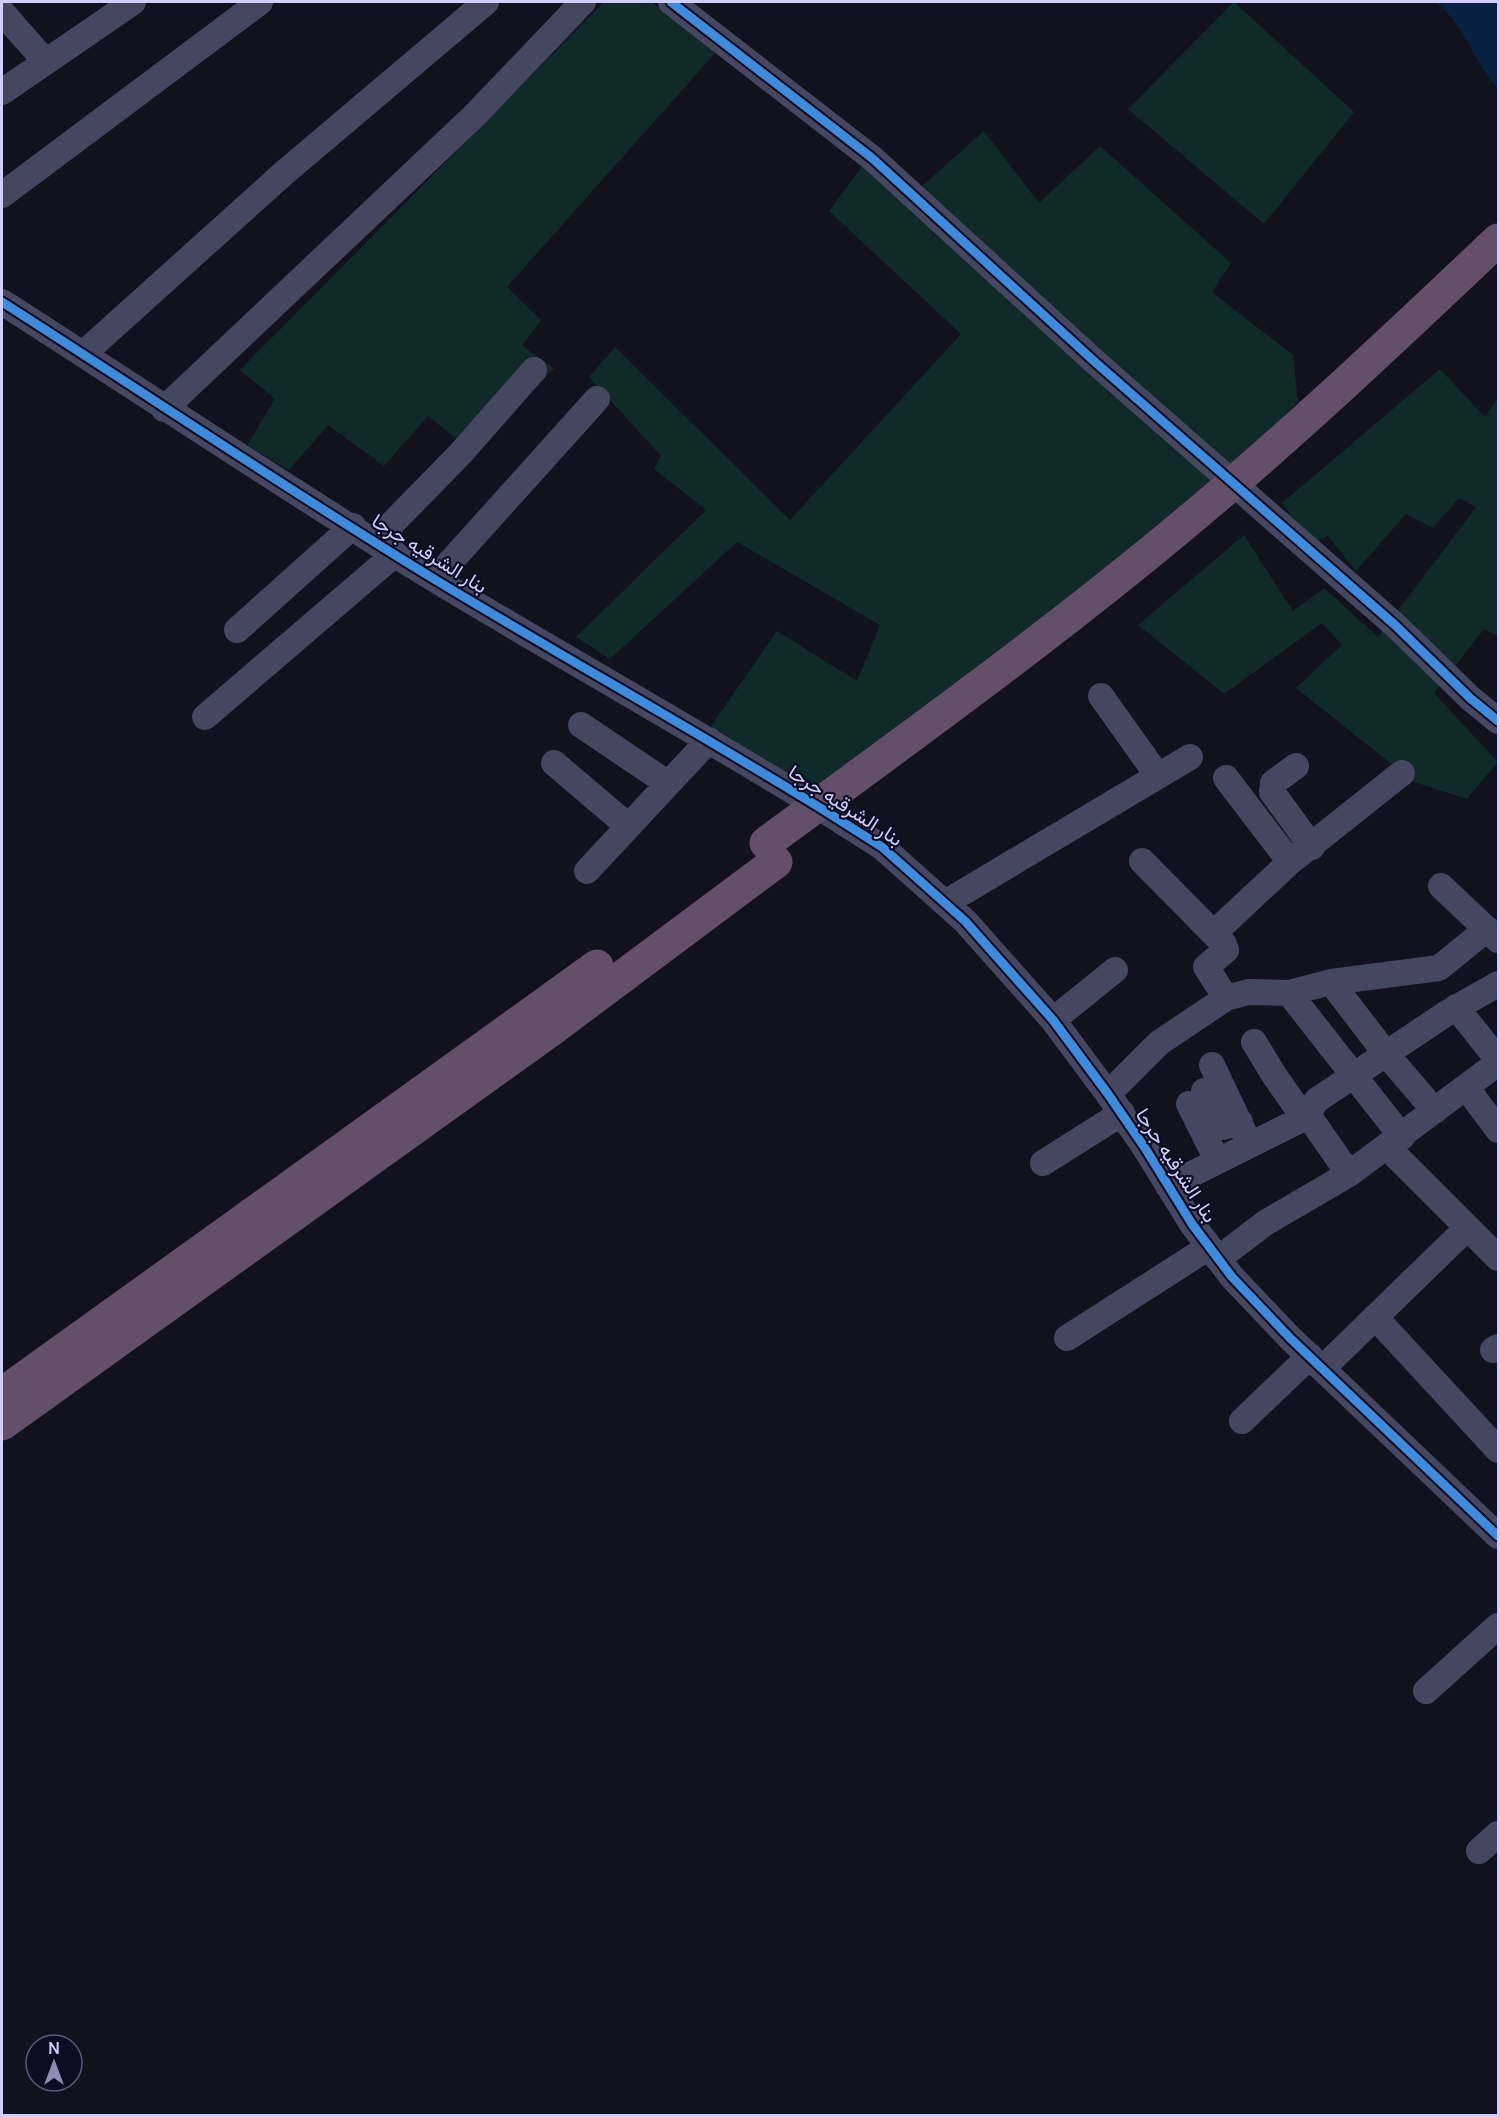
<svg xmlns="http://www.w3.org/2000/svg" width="1500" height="2117" font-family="Manrope,Vazirmatn,sans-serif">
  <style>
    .green { fill: #0f2a28 }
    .water { fill: #082143 }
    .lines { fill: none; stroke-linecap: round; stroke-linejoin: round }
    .minor { stroke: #45465f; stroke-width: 26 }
    .highway { stroke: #644f6a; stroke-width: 33 }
    .highway-bridge { stroke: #644f6a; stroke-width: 33 }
    .cycleway-casing { stroke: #0e0c23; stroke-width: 13 }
    .cycleway { stroke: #408adc; stroke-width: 9 }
    .labels { text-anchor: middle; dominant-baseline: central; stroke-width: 4.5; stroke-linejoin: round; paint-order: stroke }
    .street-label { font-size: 20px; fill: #d0ceff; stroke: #0e0c23 }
  </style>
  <rect width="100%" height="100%" fill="#12111e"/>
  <!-- green -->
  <path class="green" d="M604 2H651L717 51 507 287 541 320 522 346 554 368 474 453 428 416 384 466 328 425 289 470 247 445 275 399 240 370Z
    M1234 2 1354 112 1264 224 1128 109Z
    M984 131 1039 203 1100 146 1231 263 1212 292 1293 355 1298 401 1248 454 1189 507 814 793 711 726 777 631 857 681 880 625 737 542 610 659 576 637 706 510 654 469 661 456 589 377 615 347 790 520 961 334 829 211 864 164 904 202Z
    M1440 369 1485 417 1498 398V636L1484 629 1434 693 1498 762 1467 799 1414 782 1296 688 1342 645 1322 623 1224 694 1138 625 1244 535 1293 611 1324 588 1378 637 1476 507 1459 498 1433 528 1406 514 1356 571 1328 536 1312 544 1282 503Z"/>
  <!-- water -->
  <path class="water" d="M1435 2H1498V88C1473 62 1464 22 1435 2Z"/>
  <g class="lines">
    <!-- minor -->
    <path class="minor" d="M671 2 872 158 1095 362 1395 625 1470 698 1498 721
      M2 12 46 62
      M2 92 133 2
      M2 195 260 2
      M2 302C146 394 288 490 434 579 563 657 694 730 822 809L882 847 965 921 1053 1020 1108 1094 1145 1148 1192 1224 1232 1277 1290 1338 1498 1536
      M83 354 284 173 486 2
      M164 409 474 116 583 2
      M375 541 461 453 534 370
      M435 579 597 399
      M237 630 353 526
      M1101 696 1158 776
      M205 717 395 554
      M581 725 667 783
      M554 763 628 826
      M1296 766 1273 783 1272 792 1312 847
      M1226 778 1290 862
      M1142 861 1224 944 1226 950 1206 967 1226 998
      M587 871 709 740
      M1441 886 1498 940
      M945 903 1190 757
      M1214 933 1290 862 1402 773
      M1331 982 1386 1054 1435 1111
      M1289 993 1402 1137
      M1456 1007 1498 1060
      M1053 1020 1115 970
      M1254 1042 1274 1075 1304 1118
      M1212 1065 1250 1145
      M1466 1087 1498 1130
      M1204 1091 1223 1127 1240 1122
      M1108 1094 1159 1043 1226 998 1248 992 1289 993 1331 982 1439 968 1487 929
      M1189 1104 1217 1160
      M1308 1115 1349 1174
      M1387 1147 1498 1258
      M1043 1163 1122 1113
      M1168 1186 1304 1118 1317 1100 1447 1013 1498 984
      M1218 1259 1265 1223 1349 1174 1498 1063
      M1375 1317 1498 1450
      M1067 1338 1209 1247
      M1493 1350 1498 1347
      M1324 1367 1467 1228
      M1242 1421 1310 1356
      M1426 1691 1498 1626
      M1479 1851 1498 1834"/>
    <!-- highway -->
    <path class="highway" d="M2 1394 597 966
      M2 1424 551 1030 776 862"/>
    <!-- highway-bridge -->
    <path class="highway-bridge" d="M766 843C917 732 1070 622 1213 500 1311 417 1405 328 1498 240"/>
    <!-- cycleway casing -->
    <g class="cycleway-casing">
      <path id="cycleway" d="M671 2 872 158 1095 362 1395 625 1470 698 1498 721
        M2 302C146 394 288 490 434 579 563 657 694 730 822 809L882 847 965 921 1053 1020 1108 1094 1145 1148 1192 1224 1232 1277 1290 1338 1498 1536"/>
    </g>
    <!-- cycleway -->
    <use href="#cycleway" class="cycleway"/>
  </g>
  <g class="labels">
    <!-- street labels -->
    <g class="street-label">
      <text transform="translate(430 553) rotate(32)">بنار الشرقيه جرجا</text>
      <text transform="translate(846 805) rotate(33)">بنار الشرقيه جرجا</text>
      <text transform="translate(1177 1165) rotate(57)">بنار الشرقيه جرجا</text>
    </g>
  </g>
  <!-- border -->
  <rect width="1500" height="2117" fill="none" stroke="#d0ceff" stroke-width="6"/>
  <!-- north arrow -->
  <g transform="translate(54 2063)"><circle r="28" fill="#0e0c23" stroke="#5c5a7b" stroke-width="1.5"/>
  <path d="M0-4.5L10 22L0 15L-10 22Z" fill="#8e8cb0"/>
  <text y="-9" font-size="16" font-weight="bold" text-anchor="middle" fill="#d0ceff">N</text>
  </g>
</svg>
